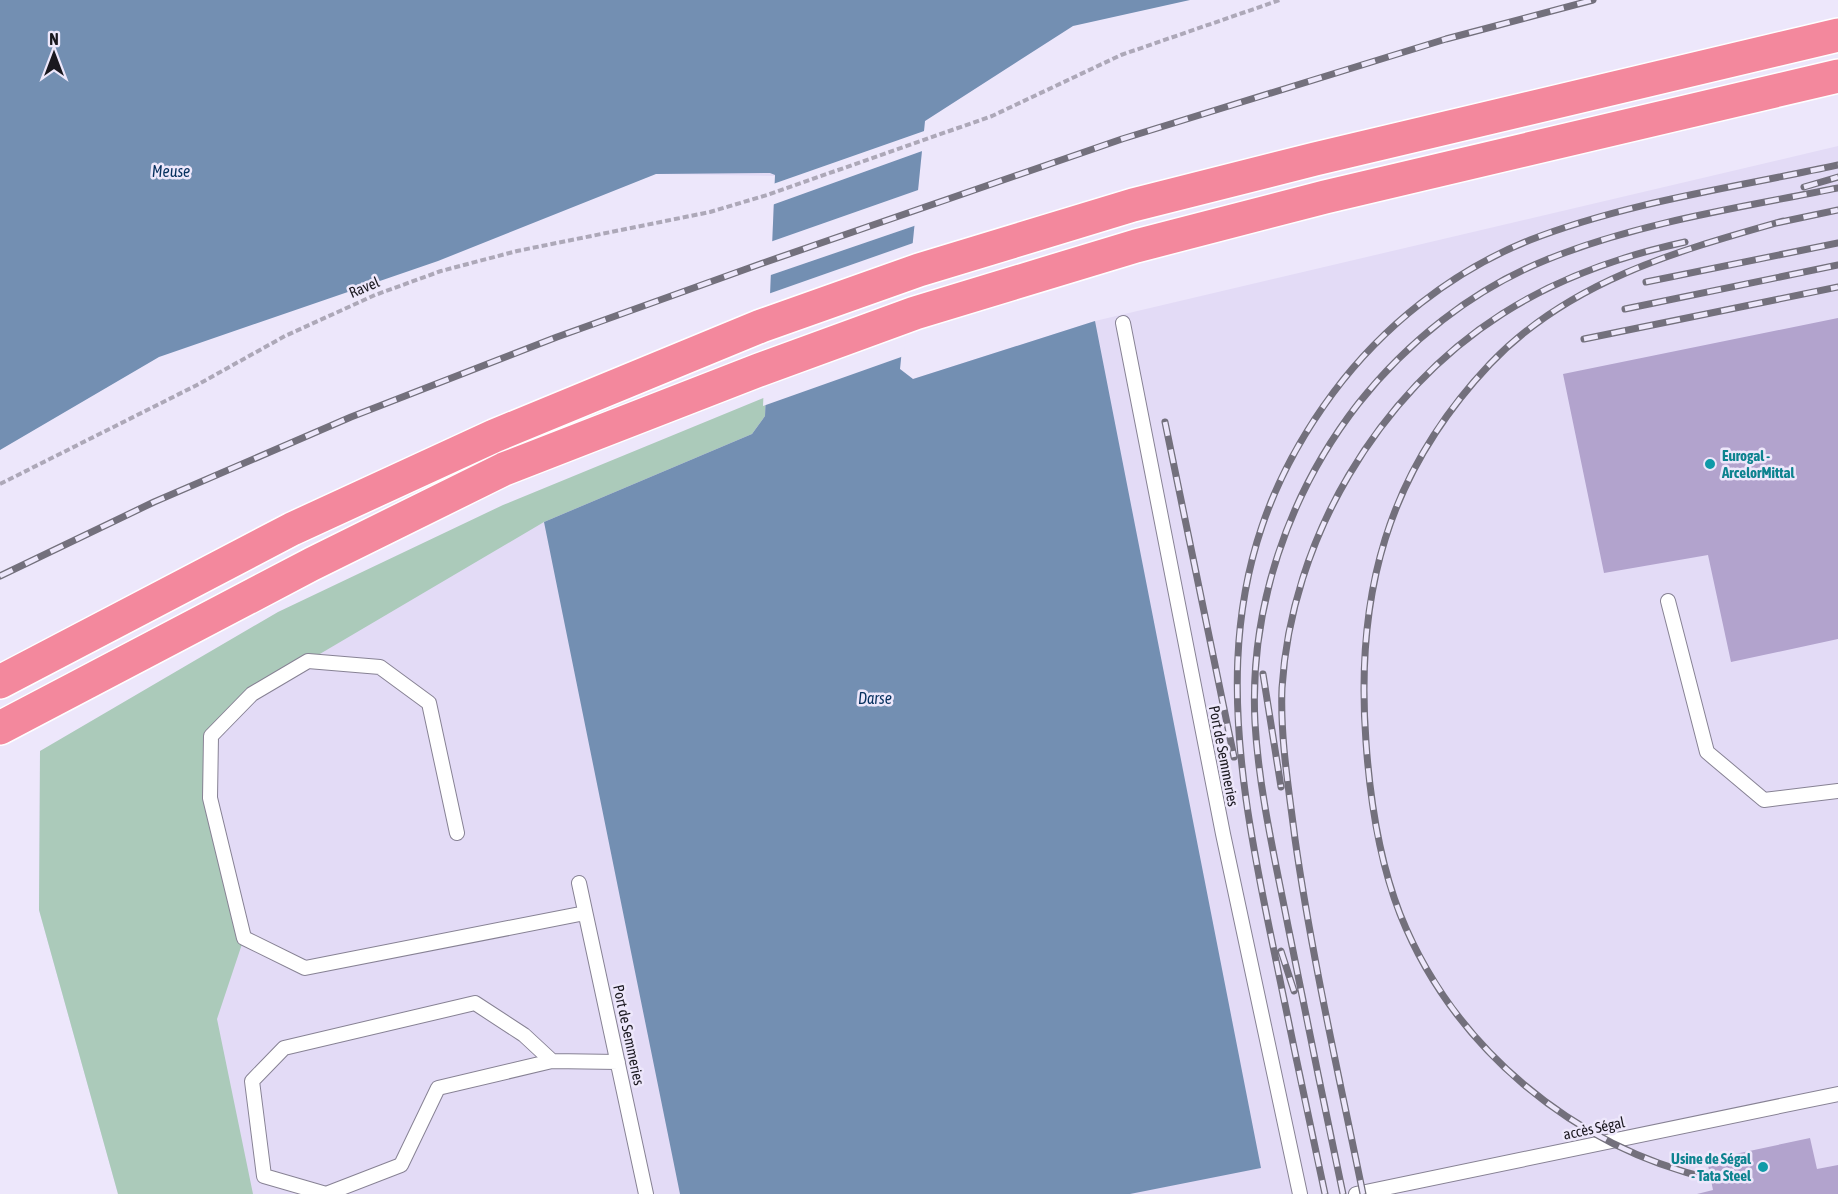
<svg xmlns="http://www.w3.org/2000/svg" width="1838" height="1194" font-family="'Asap Condensed',sans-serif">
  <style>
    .built { fill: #e3dbf6 }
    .green { fill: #abcaba }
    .water { fill: #738fb2 }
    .pier { fill: #ede7fb }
    .building { fill: #b2a3cd }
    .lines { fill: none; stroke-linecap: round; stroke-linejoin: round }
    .lane-casing { stroke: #878294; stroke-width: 16 }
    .highway-casing { stroke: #fff; stroke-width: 36 }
    .path { stroke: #ada8b8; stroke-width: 4; stroke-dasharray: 6 3; stroke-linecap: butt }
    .lane { stroke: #fff; stroke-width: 14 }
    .highway { stroke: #f3889d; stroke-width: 33 }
    .rail-casing { stroke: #73707c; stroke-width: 7 }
    .rail { stroke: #ede7fb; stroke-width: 4.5; stroke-dasharray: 14; stroke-linecap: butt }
    .culture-dot { fill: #0f9aa8; stroke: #ede7fb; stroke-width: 2 }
    .labels { text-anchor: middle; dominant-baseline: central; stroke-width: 5; stroke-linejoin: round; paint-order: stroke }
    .street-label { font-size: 15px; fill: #1a181f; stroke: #ede7fb }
    .culture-label { font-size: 15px; font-weight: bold; fill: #0d838f; stroke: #ede7fb; text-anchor: start }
    .water-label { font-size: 16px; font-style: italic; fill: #06305e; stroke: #ede7fb }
  </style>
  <rect width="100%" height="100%" fill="#ede7fb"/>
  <!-- built -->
  <path class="built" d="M1073 26 925 121 900 369 913 379 1095 321 1838 146V1194H118L39 910 40 751 544 522 752 434 765 416 775 176 656 174Z"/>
  <!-- green -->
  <path class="green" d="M766 397 765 416 752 434 544 522 252 694 211 736 210 798 244 938 217 1019 253 1194H118L39 910 40 751 278 612 503 505Z"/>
  <!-- water -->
  <path class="water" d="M0 0H1190L1073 26 925 121 900 369 913 379 1095 321 1261 1168 1130 1194H680L544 522 752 434 765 416 775 175 770 173 656 174 438 261 159 357 0 450Z"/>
  <!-- pier -->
  <path class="pier" d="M927 130 925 150 772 205 773 184Z
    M921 189 917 225 768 276 770 242Z
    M916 242 904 356 763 406 768 294Z"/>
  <!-- building -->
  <path class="building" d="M1838 318V639L1731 662 1708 555 1604 573 1563 374Z
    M1810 1138 1817 1169 1838 1165V1194H1697L1713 1190 1707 1160Z"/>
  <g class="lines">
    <!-- lane casing -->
    <g class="lane-casing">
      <path id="lane" d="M1123 323 1223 834 1300 1194
        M1668 601 1707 752 1764 800 1838 791
        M457 833 429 703 380 667 308 661 252 694 211 736 210 798 244 938 305 968 585 913
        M579 883 646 1194
        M552 1061 438 1088 401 1165 326 1194 264 1176 252 1081 284 1048 475 1003 524 1035 552 1061 618 1062
        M1356 1194 1838 1094"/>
    </g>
    <!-- highway casing -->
    <g class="highway-casing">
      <path id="highway" d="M0 682 292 529 494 436 761 326 919 270 1133 205 1315 159 1838 35
        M0 728 312 564 504 469 759 370 915 313 1136 246 1325 197 1838 76"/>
    </g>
    <!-- path -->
    <path class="path" d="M0 484 197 385 285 336 375 295 441 271 517 251 710 212 767 195 992 116 1121 55 1280 0"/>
    <!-- lane -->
    <use href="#lane" class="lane"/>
    <!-- highway -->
    <use href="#highway" class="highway"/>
    <!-- rail casing -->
    <g class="rail-casing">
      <path id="rail" d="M1804 187 1838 177
        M1776 223 1838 210
        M1646 282 1838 243
        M1625 309 1838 265
        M1584 339 1838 287
        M1165 422 1234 757
        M0 576 154 502 351 417 557 337 763 263 1122 139 1446 39 1593 0
        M1263 674 1281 787
        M1281 951 1294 991
        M1711 1179C1572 1146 1453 1047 1400 914 1379 860 1370 800 1366 742 1355 595 1387 473 1490 364 1569 281 1677 251 1783 221
        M1325 1194C1307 1111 1290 1029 1273 946 1231 744 1201 571 1333 393 1383 326 1452 271 1530 240 1627 202 1737 187 1838 165
        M1343 1194C1324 1105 1306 1015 1288 926 1275 859 1259 791 1255 723 1249 609 1288 494 1358 404 1407 342 1472 290 1546 260 1636 223 1742 207 1838 188
        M1363 1194C1339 1076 1312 958 1295 839 1289 790 1280 738 1282 688 1291 540 1378 393 1502 314 1558 278 1621 256 1685 242"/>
    </g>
    <!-- rail -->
    <use href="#rail" class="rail"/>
  </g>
  <!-- markers -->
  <g class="culture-dot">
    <circle cx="1710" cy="464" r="6"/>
    <circle cx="1763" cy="1167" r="6"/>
  </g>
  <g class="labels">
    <!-- street labels -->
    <g class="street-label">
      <text transform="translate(364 287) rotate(-23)">Ravel</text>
      <text transform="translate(1224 756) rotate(79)">Port de Semmeries</text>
      <text transform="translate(629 1035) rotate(78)">Port de Semmeries</text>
      <text transform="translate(1594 1128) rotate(-12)">accès Ségal</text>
    </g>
    <!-- culture labels -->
    <g class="culture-label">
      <text x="1722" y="455">Eurogal -<tspan x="1722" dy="17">ArcelorMittal</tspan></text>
      <text x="1751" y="1158" text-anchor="end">Usine de Ségal<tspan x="1751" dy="17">- Tata Steel</tspan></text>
    </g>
    <!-- water labels -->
    <g class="water-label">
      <text x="171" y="171">Meuse</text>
      <text x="875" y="698">Darse</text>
    </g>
  </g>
  <!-- north arrow -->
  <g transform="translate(54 54)" stroke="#ede7fb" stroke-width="4.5" paint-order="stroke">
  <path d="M0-4.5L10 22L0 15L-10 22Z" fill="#1a181f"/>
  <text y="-9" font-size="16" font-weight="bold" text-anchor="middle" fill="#1a181f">N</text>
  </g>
</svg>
